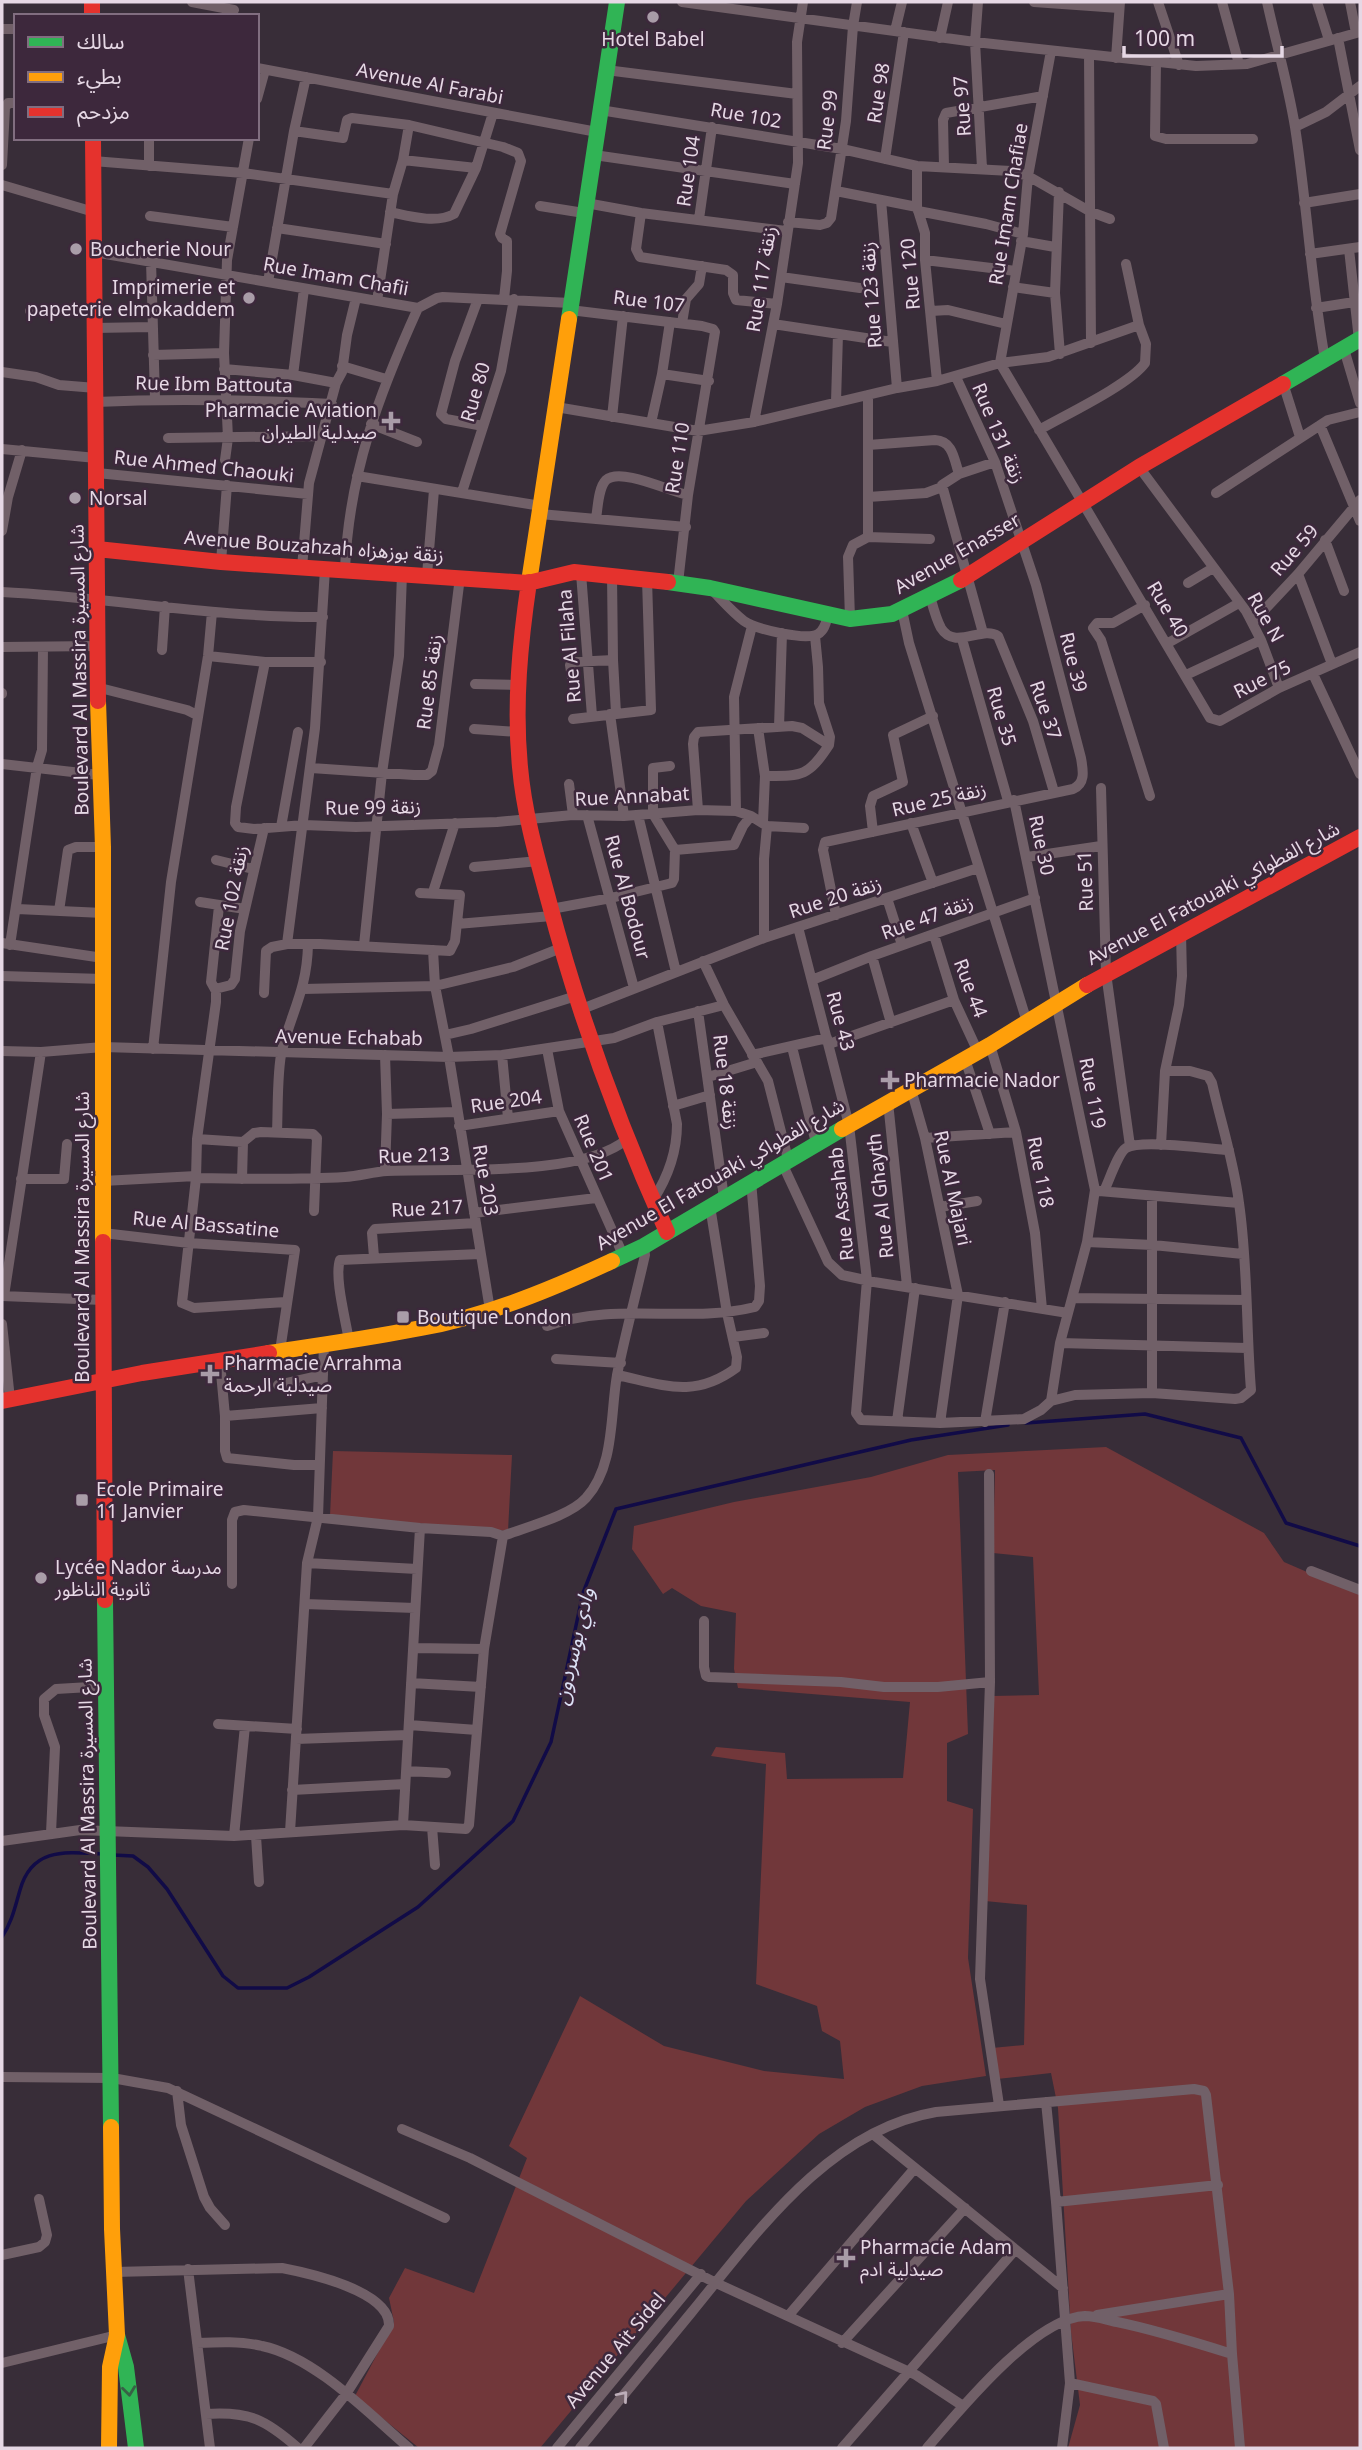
<svg xmlns="http://www.w3.org/2000/svg" width="1362" height="2450" font-family="'Noto Sans','Noto Sans Arabic',sans-serif">
  <style>
    .green { fill: #71373a }
    .lines { fill: none; stroke-linecap: round; stroke-linejoin: round }
    .stream { stroke: #110b47; stroke-width: 3.5 }
    .street { stroke: #716068; stroke-width: 10 }
    .fast { stroke: #30b455; stroke-width: 16 }
    .slow { stroke: #ff9f0a; stroke-width: 16 }
    .jam { stroke: #e5322d; stroke-width: 16 }
    .oneway { stroke: #386046 }
    .oneway2 { stroke: #bdaeb9 }
    .poi-dot { fill: #a99ca8; stroke: #3d283c; stroke-width: 2.5 }
    .labels { text-anchor: middle; dominant-baseline: central; stroke-width: 5; stroke-linejoin: round; paint-order: stroke }
    .poi-label { font-size: 19px; fill: #e6d8e5; stroke: #3d283c; text-anchor: start }
    .street-label { font-size: 19px; fill: #e6d8e5; stroke: #3d283c }
    .water-label { font-size: 21px; font-style: italic; fill: #dce1f5; stroke: #3d283c }
  </style>
  <rect width="100%" height="100%" fill="#382d38"/>
  <!-- green -->
  <path class="green" d="M1106 1447 1264 1533 1284 1562 1360 1595V2448H1068L1080 2405 1071 2332 1058 2108 1051 2073 997 2079 992 2048 1024 2045 1027 1905 985 1901 992 1696 1039 1695 1033 1557 993 1553 995 1470 958 1472 968 1734 947 1743V1801L973 1809 968 1958 986 2076 922 2086 865 2107 819 2134 746 2201 540 2448H419L355 2396 394 2322 389 2298 405 2268 474 2293 527 2158 509 2146 580 1996 664 2046 764 2071 844 2079 840 2041 822 2031 817 2006 756 1984 766 1764 711 1756 716 1747 785 1753 787 1779 903 1778 910 1702 738 1688 734 1669 736 1613 701 1606 672 1588 663 1594 632 1549 634 1526 734 1502 871 1477 948 1455Z
    M333 1451 512 1455 508 1531 330 1516Z"/>
  <g class="lines">
    <!-- stream -->
    <path class="stream" d="M1026 1423 1145 1414 1241 1438 1286 1523 1360 1546
      M113 1855 133 1856 148 1867 167 1889 223 1976 238 1988H287L309 1977 418 1907 513 1821 551 1742 583 1593 616 1509 911 1440 1008 1425
      M2 1937C12 1922 15 1907 20 1890 32 1847 66 1852 102 1854"/>
    <!-- street -->
    <path class="street" d="M192 2 234 10
      M682 2 975 42 1196 66 1247 64 1360 32
      M978 2 975 42 982 168
      M1034 2 1119 8
      M1158 2 1179 65
      M1222 2 1239 64
      M1267 2C1276 43 1288 84 1295 127 1307 204 1311 282 1325 359
      M1317 2 1329 40
      M1350 2 1356 33
      M2 29H16
      M895 31 902 2
      M940 38 948 2
      M1338 38 1360 150
      M1089 55 1091 343
      M1116 58 1120 2
      M1156 62 1155 136 1166 139H1253
      M257 68 597 132
      M606 70 797 94
      M257 99 265 70
      M600 110 842 149 917 166 1011 171 1028 176 1091 212 1110 219
      M1295 127 1326 112 1360 86
      M294 131 343 138 347 120 352 118 409 125 503 147 518 153 521 161 500 234 502 238 507 241V271L504 299
      M149 138V166
      M594 155 795 184
      M885 159 904 32
      M403 160 476 168
      M93 161 243 173 393 194
      M2 165 5 108 8 103H16
      M917 166V207L925 233V260L937 381
      M944 167 943 120 946 113 1043 96
      M2 185 94 212
      M836 191 917 207
      M1059 192 1055 293 1060 354
      M881 200 897 388
      M586 203 641 213 786 231
      M1304 203 1360 194
      M540 206 584 213
      M918 211 986 224 1023 234
      M390 212C409 216 436 224 454 214L476 168 493 113
      M641 213 636 249 640 257 726 270 733 275V293L736 300 777 304
      M150 216 233 227
      M699 219 712 127
      M788 222 820 225 827 223 831 218 846 121 853 26 857 2
      M277 228 386 244
      M1021 241 1055 247
      M1349 249 1359 340
      M94 252 418 308 437 298 443 297 571 303
      M1310 254 1360 247
      M925 260 1016 271
      M151 261 155 398
      M781 277 860 288
      M268 282 294 131 306 77
      M1013 287 1055 293
      M478 299 455 361 441 414 446 419 483 426
      M377 301 393 194 403 160 409 125
      M1316 308 1354 302
      M570 310 702 326 713 329 715 332 688 495 678 583
      M30 311 95 310
      M931 311 948 310 1006 324
      M682 323 686 299 699 284 702 266
      M773 324 892 342
      M94 328 152 327
      M1344 349 1360 403
      M153 355 224 353
      M1000 363 1210 718 1220 721 1279 688 1360 652
      M1000 363 1023 234 1028 176 1051 51
      M342 366 386 379
      M224 369 293 375 336 383
      M2 372 36 377 59 385 96 388
      M662 374 709 381
      M293 375 304 289
      M1283 383 1300 437
      M868 395V537
      M96 402C175 398 253 400 332 404
      M836 402 838 334
      M556 407 698 431 754 422 897 388 937 381 1000 363 1048 357 1139 325
      M612 417 623 316
      M754 422 777 304 798 163 797 42 803 2
      M651 423 662 374 670 322
      M371 424 417 442
      M1320 425 1360 521
      M1039 430C1065 415 1129 385 1145 363L1146 344 1139 325 1126 264
      M168 438 322 436
      M868 445 935 440C953 441 954 459 959 474
      M2 449 96 458
      M225 460 228 438 224 353 227 260 249 138
      M1139 467 1246 611 1261 640 1279 688
      M97 473 308 494
      M357 476 541 506
      M462 492 501 371 514 299
      M1216 493 1328 420 1360 412
      M868 497 926 493 942 487
      M540 514 686 527
      M596 518C598 508 598 488 606 480 621 467 671 492 688 495
      M2 531 8 497 22 450
      M1325 540 1344 591
      M221 562 227 485
      M302 568 309 483 336 383 342 372 347 335 356 298
      M345 569C349 473 379 394 418 308
      M581 573 592 716
      M1298 574 1332 664
      M427 575 434 490
      M612 575 613 660 616 713
      M1188 583 1213 568
      M712 590C722 600 732 612 744 621 755 629 806 641 818 634 825 630 826 622 828 615
      M2 592C109 597 215 618 323 617
      M930 596C933 607 936 619 941 628 955 651 982 625 998 636L1033 721 1054 792
      M1145 605 1113 623H1097L1093 628 1101 640 1150 796
      M902 610 909 643 1027 1022
      M850 619 848 557 853 545 868 537 930 539
      M1253 622 1298 574 1360 500
      M983 633 942 485 959 474 995 462
      M962 639 1008 801
      M1168 643 1239 603
      M2 647 98 646
      M162 650 165 606
      M208 656 265 662H321
      M265 662 236 807 235 823 238 827 254 829 304 825 356 827 497 822 573 815 624 816 698 810 736 811 751 816 767 826 764 859V938
      M1313 674 1360 774
      M1186 675 1261 640
      M572 678 570 665 574 662 613 660
      M475 684 519 685
      M100 688 187 710 197 715
      M2 693V694
      M610 714 624 816
      M573 719 651 710 647 579
      M779 727 782 633
      M758 728 765 776 763 822
      M474 729 518 732
      M2 764 99 775
      M311 768 414 775H427L432 771 439 745 460 577
      M765 776C802 776 808 777 829 745
      M569 784 573 815
      M1101 788 1106 973 1130 1146
      M1014 800 1095 1190 1087 1242 1060 1343 1051 1401
      M698 810 693 744 694 737 698 732 792 726 802 728 829 745 830 737 819 703 818 667 815 636
      M736 811 734 697 752 626
      M587 815 634 988
      M638 815 676 972
      M911 823 933 883
      M767 826 804 828
      M281 827 298 732
      M873 832 870 806 873 796 903 782 893 735 933 716
      M675 850 734 845 743 826 751 816
      M1027 857 1101 846
      M216 860 253 869
      M474 867 539 861
      M433 892 455 823
      M887 898 902 945
      M200 902 245 909
      M219 906 211 982 216 991V1002L197 1139 196 1178 182 1303 194 1308 286 1302
      M17 909 103 913
      M551 909 611 898 672 883 674 879 675 850 653 814V768L670 766
      M59 911 68 850 76 847H103
      M836 915 823 850 825 842 1073 789C1086 783 1083 770 1081 758L1036 585 995 462 956 377
      M457 924 552 916
      M798 927 849 1125 867 1280 856 1413 861 1420 940 1423 1024 1419 1041 1410 1051 1401 1075 1395 1152 1393 1235 1399 1241 1398 1251 1390C1246 1328 1248 1265 1239 1203 1234 1162 1221 1123 1212 1083L1208 1076 1190 1071H1165
      M934 935 954 1000 978 1052
      M2 943 103 958
      M287 944 315 728 325 569
      M10 945 37 767 42 750 43 647
      M364 945 382 773 399 656 402 574
      M433 950 435 986 449 1057 490 1310
      M872 956 891 1023
      M703 961 724 1005 768 1081 788 1159
      M2 976 103 979
      M812 980 872 956 1035 898
      M215 989 231 985 235 979 240 931 264 828
      M303 989 435 986 513 967 561 948
      M264 993 266 951 272 947 287 944H320L450 951 455 941 460 895 420 893
      M582 1009 764 938 978 868
      M698 1011 724 1198
      M445 1035 471 1029 576 996
      M829 1044 954 1000
      M990 1045 1016 1132 1035 1233 1042 1309
      M792 1047 816 1143
      M153 1049 171 882 208 656 212 612
      M547 1049 559 1111 623 1255
      M2 1051 41 1052 103 1047 449 1057 502 1055 614 1038 657 1022 724 1005
      M385 1055 387 1114 385 1171
      M502 1055 508 1118
      M752 1055 827 1038
      M965 1059 990 1134
      M708 1077 757 1062
      M911 1089 925 1138 958 1295 940 1423
      M888 1102 907 1286
      M673 1106 710 1095
      M387 1114 456 1112
      M459 1126 559 1111
      M277 1132C278 1110 277 1070 282 1050 292 1011 307 989 308 945
      M925 1138 1016 1132
      M197 1139 243 1142 254 1133 261 1132 313 1134 317 1138 314 1211
      M1161 1145 1165 1071 1179 1005 1182 976 1181 933
      M782 1163 828 1262 842 1275 874 1282 1068 1313
      M196 1178C245 1179 296 1180 345 1177 359 1176 373 1172 387 1171 447 1168 582 1178 627 1139
      M21 1179H64L67 1144
      M242 1179 243 1142
      M103 1181 196 1176
      M1099 1191 1239 1203
      M1104 1191C1109 1181 1118 1153 1126 1148 1141 1139 1209 1149 1229 1150
      M653 1200C668 1177 677 1152 677 1124L657 1022
      M940 1207 977 1201
      M474 1213 596 1198
      M103 1233 189 1243 295 1250 280 1351
      M1087 1242 1153 1245 1243 1254
      M374 1257 372 1233 375 1229 476 1223
      M2 1296 103 1300
      M4 1296 41 1052
      M1072 1298 1246 1300
      M2 1324 10 1399
      M547 1326C616 1301 686 1324 755 1307L759 1301 760 1286 751 1181
      M733 1337 764 1333
      M349 1341C346 1321 334 1277 340 1260L480 1254
      M1060 1343 1247 1348
      M556 1359 621 1363
      M220 1362 225 1416V1451L227 1458 294 1465H318
      M617 1375C664 1385 694 1399 736 1368L737 1357 727 1313 710 1206
      M278 1385 323 1375
      M1152 1393V1196
      M225 1416 322 1408
      M897 1421 915 1288
      M985 1422 1005 1302
      M989 1474 990 1682 980 1979 999 2105
      M307 1563 417 1569
      M1311 1571 1360 1590
      M232 1584V1520L235 1512 244 1510 420 1528 491 1532 503 1536C526 1527 570 1516 586 1498 615 1466 610 1415 617 1375 625 1335 636 1295 645 1255L644 1246
      M305 1604 415 1608
      M704 1621V1667L706 1676 709 1677 841 1682 884 1687H938L990 1682
      M413 1648 484 1649
      M411 1683 481 1687
      M218 1724 297 1729
      M409 1725 477 1730
      M296 1739 408 1735
      M406 1771 446 1773
      M292 1790 405 1784
      M403 1825 420 1528
      M432 1827 435 1865
      M290 1832 307 1563 318 1517 324 1344
      M51 1833 55 1747 44 1715V1699L56 1689 107 1686
      M234 1836 245 1726
      M256 1836 259 1882
      M2 1841 80 1830 234 1836 403 1825 466 1829 469 1825 484 1649 503 1536
      M2 2077 112 2078 168 2088 445 2218
      M177 2091 181 2125 204 2197 210 2208 225 2225
      M1046 2102 1056 2202 1070 2383 1062 2448
      M402 2129 470 2158 716 2283 916 2375 963 2406
      M873 2134 1063 2288
      M1056 2202 1218 2185
      M2 2255 39 2247 45 2242 47 2235 39 2199
      M188 2269 210 2448
      M114 2272 282 2268C308 2273 391 2291 389 2326L346 2394 304 2448
      M1097 2315 1229 2294
      M788 2316 915 2168
      M197 2343C219 2342 241 2341 262 2346 315 2357 369 2414 409 2448
      M842 2343 965 2208
      M2 2363 117 2335
      M1070 2383 1153 2401 1156 2404 1164 2448
      M206 2414C250 2411 266 2420 298 2448
      M557 2448 701 2274
      M580 2448C617 2403 654 2358 691 2313 756 2234 828 2130 936 2112L1194 2089 1204 2091 1206 2095 1229 2294 1232 2354 1240 2448
      M842 2448 1015 2250
      M927 2448C959 2411 1034 2318 1085 2316 1096 2316 1107 2320 1117 2322 1156 2330 1194 2342 1232 2354"/>
    <!-- fast -->
    <path class="fast" d="M569 319 617 2
      M1283 384 1360 339
      M668 582 710 588 850 619 892 614 961 580
      M612 1261 644 1246 842 1129
      M105 1600 111 2127
      M117 2335 126 2367 136 2448"/>
    <!-- slow -->
    <path class="slow" d="M529 582 569 319
      M98 701 103 847V1242
      M842 1129 990 1045 1087 985
      M269 1353C319 1345 371 1338 421 1328 487 1316 552 1289 612 1261
      M109 2448 110 2367 117 2335 112 2229 111 2127"/>
    <!-- jam -->
    <path class="jam" d="M92 2V16
      M93 138 98 701
      M97 549 221 562 528 583 574 572 668 582
      M961 580 1139 467 1283 384
      M529 582C520 643 514 705 520 767 524 813 537 858 549 902 579 1016 619 1125 667 1232
      M1087 985 1360 837
      M103 1242 105 1600
      M2 1401 142 1373 269 1353"/>
  </g>
  <!-- one-way arrows -->
  <defs><path id="oneway-chevron" d="M-2-3.5L2.5 0L-2 3.5" fill="none" stroke-width="1.6" stroke-linecap="round" stroke-linejoin="round" transform="scale(1.75)"/></defs>
  <use class="oneway" href="#oneway-chevron" transform="translate(129 2391) rotate(83)"/>
  <use class="oneway2" href="#oneway-chevron" transform="translate(623 2396) rotate(-50)"/>
  <!-- markers -->
  <g class="poi-dot">
    <circle cx="653" cy="17" r="7"/>
    <circle cx="76" cy="249" r="7"/>
    <circle cx="249" cy="298" r="7"/>
    <path d="M387.5 410.5h7v7h7v7h-7v7h-7v-7h-7v-7h7z"/>
    <circle cx="75" cy="498" r="7"/>
    <path d="M886.5 1069.5h7v7h7v7h-7v7h-7v-7h-7v-7h7z"/>
    <rect x="396" y="1310" width="14" height="14" rx="3.5"/>
    <path d="M206.5 1363.5h7v7h7v7h-7v7h-7v-7h-7v-7h7z"/>
    <rect x="75" y="1493" width="14" height="14" rx="3.5"/>
    <circle cx="41" cy="1578" r="7"/>
    <path d="M842.5 2247.5h7v7h7v7h-7v7h-7v-7h-7v-7h7z"/>
  </g>
  <g class="labels">
    <!-- poi labels -->
    <g class="poi-label">
      <text x="653" y="39" text-anchor="middle">Hotel Babel</text>
      <text x="90" y="249">Boucherie Nour</text>
      <text x="235" y="287" text-anchor="end">Imprimerie et<tspan x="235" dy="22">papeterie elmokaddem</tspan></text>
      <text x="377" y="410" text-anchor="end">Pharmacie Aviation<tspan x="377" dy="22">صيدلية الطيران</tspan></text>
      <text x="89" y="498">Norsal</text>
      <text x="904" y="1080">Pharmacie Nador</text>
      <text x="417" y="1317">Boutique London</text>
      <text x="224" y="1363">Pharmacie Arrahma<tspan x="224" dy="22">صيدلية الرحمة</tspan></text>
      <text x="96" y="1489">Ecole Primaire<tspan x="96" dy="22">11 Janvier</tspan></text>
      <text x="55" y="1567">Lycée Nador مدرسة<tspan x="55" dy="22">ثانوية الناظور</tspan></text>
      <text x="860" y="2247">Pharmacie Adam<tspan x="860" dy="22">صيدلية ادم</tspan></text>
    </g>
    <!-- street labels -->
    <g class="street-label">
      <text transform="translate(430 83) rotate(11)">Avenue Al Farabi</text>
      <text transform="translate(878 93) rotate(-81)">Rue 98</text>
      <text transform="translate(962 106) rotate(-94)">Rue 97</text>
      <text transform="translate(746 115) rotate(10)">Rue 102</text>
      <text transform="translate(827 120) rotate(-83)">Rue 99</text>
      <text transform="translate(688 171) rotate(-82)">Rue 104</text>
      <text transform="translate(1008 204) rotate(-81)">Rue Imam Chafiae</text>
      <text transform="translate(910 274) rotate(-95)">Rue 120</text>
      <text transform="translate(336 276) rotate(10)">Rue Imam Chafii</text>
      <text transform="translate(761 279) rotate(-81)">Rue 117 زنقة</text>
      <text transform="translate(871 295) rotate(-94)">Rue 123 زنقة</text>
      <text transform="translate(649 301) rotate(7)">Rue 107</text>
      <text transform="translate(214 384) rotate(1)">Rue Ibm Battouta</text>
      <text transform="translate(475 392) rotate(-74)">Rue 80</text>
      <text transform="translate(999 433) rotate(67)">Rue 131 زنقة</text>
      <text transform="translate(677 458) rotate(-81)">Rue 110</text>
      <text transform="translate(204 466) rotate(6)">Rue Ahmed Chaouki</text>
      <text transform="translate(314 546) rotate(4)">Avenue Bouzahzah زنقة بوزهزاه</text>
      <text transform="translate(1294 550) rotate(-49)">Rue 59</text>
      <text transform="translate(957 553) rotate(-30)">Avenue Enasser</text>
      <text transform="translate(1168 609) rotate(59)">Rue 40</text>
      <text transform="translate(1266 617) rotate(61)">Rue N</text>
      <text transform="translate(569 646) rotate(-95)">Rue Al Filaha</text>
      <text transform="translate(1074 662) rotate(76)">Rue 39</text>
      <text transform="translate(79 670) rotate(-91)">Boulevard Al Massira شارع المسيرة</text>
      <text transform="translate(1262 679) rotate(-27)">Rue 75</text>
      <text transform="translate(429 682) rotate(-83)">Rue 85 زنقة</text>
      <text transform="translate(1046 710) rotate(71)">Rue 37</text>
      <text transform="translate(1002 716) rotate(74)">Rue 35</text>
      <text transform="translate(632 796) rotate(-3)">Rue Annabat</text>
      <text transform="translate(939 799) rotate(-13)">Rue 25 زنقة</text>
      <text transform="translate(373 807) rotate(-1)">Rue 99 زنقة</text>
      <text transform="translate(1042 845) rotate(78)">Rue 30</text>
      <text transform="translate(1085 881) rotate(-92)">Rue 51</text>
      <text transform="translate(1213 893) rotate(-28)">Avenue El Fatouaki شارع الفطواكي</text>
      <text transform="translate(628 897) rotate(75)">Rue Al Bodour</text>
      <text transform="translate(835 897) rotate(-18)">Rue 20 زنقة</text>
      <text transform="translate(231 898) rotate(-79)">Rue 102 زنقة</text>
      <text transform="translate(927 917) rotate(-20)">Rue 47 زنقة</text>
      <text transform="translate(971 988) rotate(69)">Rue 44</text>
      <text transform="translate(841 1021) rotate(75)">Rue 43</text>
      <text transform="translate(349 1037) rotate(1)">Avenue Echabab</text>
      <text transform="translate(726 1082) rotate(83)">Rue 18 زنقة</text>
      <text transform="translate(1093 1093) rotate(79)">Rue 119</text>
      <text transform="translate(506 1101) rotate(-8)">Rue 204</text>
      <text transform="translate(594 1148) rotate(67)">Rue 201</text>
      <text transform="translate(414 1155) rotate(-2)">Rue 213</text>
      <text transform="translate(1041 1172) rotate(79)">Rue 118</text>
      <text transform="translate(720 1174) rotate(-30)">Avenue El Fatouaki شارع الفطواكي</text>
      <text transform="translate(486 1180) rotate(80)">Rue 203</text>
      <text transform="translate(953 1188) rotate(78)">Rue Al Majari</text>
      <text transform="translate(880 1196) rotate(-96)">Rue Al Ghayth</text>
      <text transform="translate(841 1204) rotate(-96)">Rue Assahab</text>
      <text transform="translate(427 1208) rotate(-3)">Rue 217</text>
      <text transform="translate(206 1224) rotate(5)">Rue Al Bassatine</text>
      <text transform="translate(82 1237) rotate(-90)">Boulevard Al Massira شارع المسيرة</text>
      <text transform="translate(87 1804) rotate(-91)">Boulevard Al Massira شارع المسيرة</text>
      <text transform="translate(615 2350) rotate(-50)">Avenue Ait Sidel</text>
    </g>
    <!-- water labels -->
    <g class="water-label">
      <text transform="translate(573 1646) rotate(-77)">وادي بوسردون</text>
    </g>
  </g>
  <!-- border -->
  <rect width="1362" height="2450" fill="none" stroke="#e6d8e5" stroke-width="7"/>
  <!-- legend -->
  <rect x="14" y="14" width="245" height="126" fill="#3d283c" stroke="#816e80" stroke-width="2"/>
  <rect x="28" y="37" width="35" height="10" fill="#30b455" stroke="#816e80" stroke-width="2"/>
  <text x="77" y="49" font-size="21" fill="#e6d8e5">سالك</text>
  <rect x="28" y="72" width="35" height="10" fill="#ff9f0a" stroke="#816e80" stroke-width="2"/>
  <text x="77" y="84" font-size="21" fill="#e6d8e5">بطيء</text>
  <rect x="28" y="107" width="35" height="10" fill="#e5322d" stroke="#816e80" stroke-width="2"/>
  <text x="77" y="119" font-size="21" fill="#e6d8e5">مزدحم</text>
  <!-- scale -->
  <path d="M1124 46v10h158v-10" fill="none" stroke="#e6d8e5" stroke-width="3.5"/>
  <text x="1134" y="46" font-size="21" fill="#e6d8e5" stroke="#3d283c" stroke-width="5" paint-order="stroke">100 m</text>
</svg>
